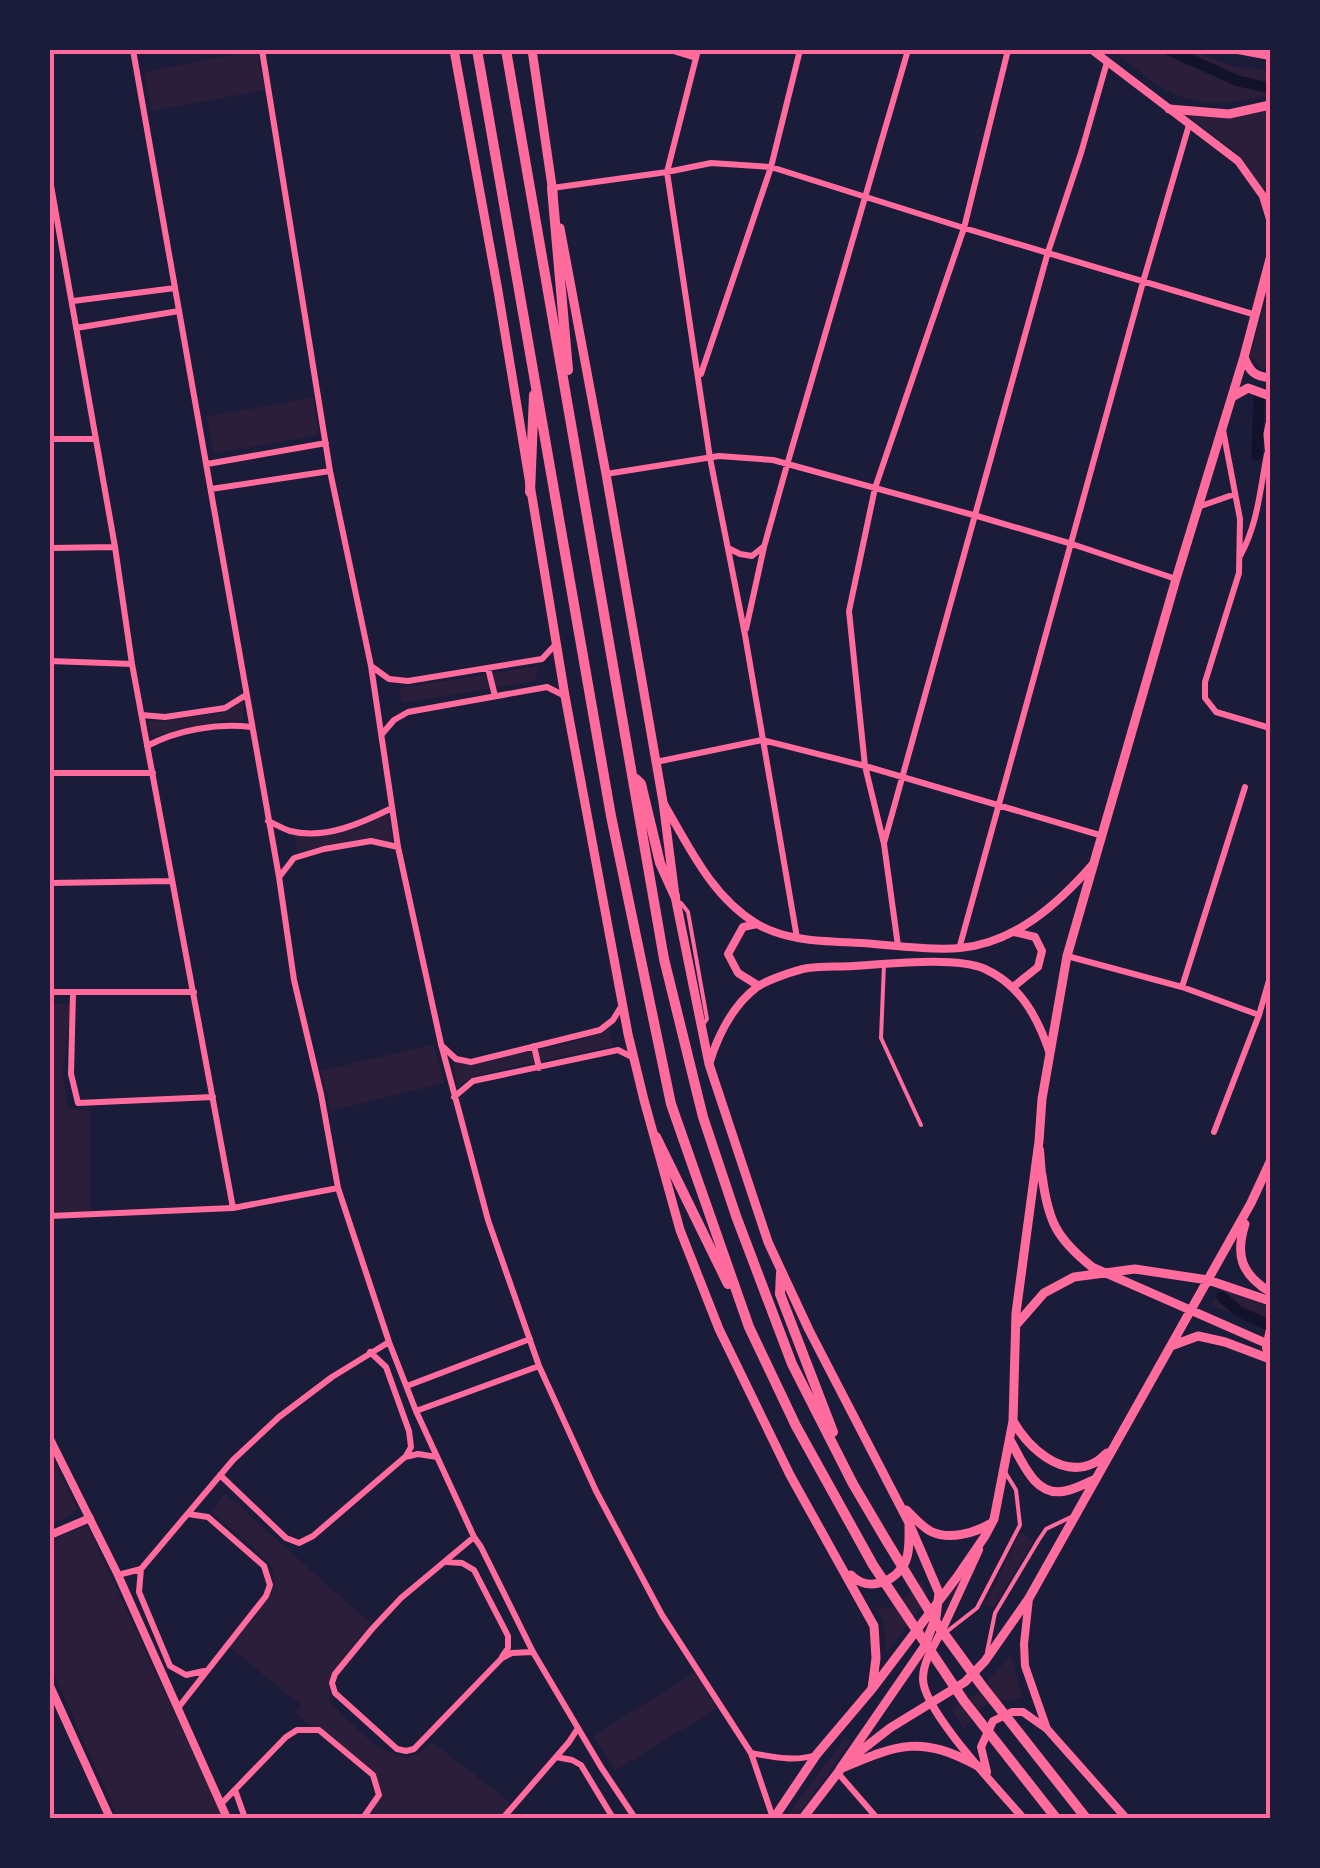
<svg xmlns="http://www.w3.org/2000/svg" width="1320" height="1868" font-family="'DejaVu Sans',sans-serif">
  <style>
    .green { fill: #2a1e3b }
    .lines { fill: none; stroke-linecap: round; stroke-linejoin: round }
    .canal { stroke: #12122b; stroke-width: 11 }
    .service { stroke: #ff6b9d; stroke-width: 4 }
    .minor { stroke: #ff6b9d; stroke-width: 6 }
    .tertiary { stroke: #ff6b9d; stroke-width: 8 }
    .secondary { stroke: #ff6b9d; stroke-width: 9 }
    .primary { stroke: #ff6b9d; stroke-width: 10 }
    .neatline { fill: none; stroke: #ff6b9d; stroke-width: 4 }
  </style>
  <rect width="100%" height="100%" fill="#1b1b3a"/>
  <!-- green -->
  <path class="green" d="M257 50 265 90 152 111 144 72Z
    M1113 50H1190L1233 66 1270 70V95C1194 114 1169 98 1113 50Z
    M1270 108V209L1237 153 1187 115Z
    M1270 287V367L1261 370 1250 355Z
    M313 398 319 435 214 453 207 416Z
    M538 666 536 681 402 703 399 688Z
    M243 701V721L224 720 152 737 148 720 159 722 227 712Z
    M388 813 393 842C360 836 330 844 298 852L294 834C334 838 353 832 388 813Z
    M50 1004H71L63 1073 68 1108 91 1111V1217H50Z
    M609 1026 613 1046 474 1076 457 1087 453 1063C492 1057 579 1049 609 1026Z
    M434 1044 444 1083 331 1111 321 1071Z
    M1222 1287 1270 1306V1330L1212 1305Z
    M50 1453 77 1508 70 1516 50 1525Z
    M225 1493 371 1624 354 1644 329 1685 330 1702C349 1721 389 1768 419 1753 424 1750 428 1746 432 1742L513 1804 502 1818H382L374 1812 377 1799 374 1777 295 1713 301 1705 229 1647 256 1616 275 1583 271 1565 251 1545 211 1512Z
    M87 1525 223 1818H118L50 1666V1541Z
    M1020 1532 1034 1540 993 1608 985 1604Z
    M922 1580 927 1593 924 1603 886 1654 884 1623 876 1606 889 1609 916 1588Z
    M1011 1655 1023 1698C988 1704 986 1698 964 1729L951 1709 976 1694Z
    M695 1672 717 1708 615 1771 593 1736Z
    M845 1738 851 1741 796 1818H785Z"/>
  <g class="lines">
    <!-- canal -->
    <path class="canal" d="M1169 50 1238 81 1270 88
      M1257 455 1259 399
      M1222 1297 1238 1311 1270 1326"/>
    <!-- service -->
    <path class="service" d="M681 903 688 912 707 1019 704 1023
      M884 964 881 1038 921 1125
      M945 1633 977 1608 1020 1525 1016 1490 1005 1472
      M987 1652 995 1613 1038 1541 1046 1529 1071 1517"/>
    <!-- minor -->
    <path class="minor" d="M133 50 279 877 294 980 321 1094 338 1188 389 1342 416 1411 474 1537 481 1547 533 1652 601 1767 635 1818
      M262 50 330 471 371 666 398 847 441 1044 488 1220 539 1366 596 1491 662 1615 751 1753 773 1818
      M670 50 696 58
      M698 50 667 172 710 458 745 635 797 938
      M50 180 115 547 132 664 233 1208
      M552 188 667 172 711 163 771 167 964 228 1256 315
      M73 301 175 288
      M76 328 179 311
      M701 374 771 167 800 50
      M1223 430 1240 519 1239 573 1205 682V698L1216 712 1270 728
      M50 439H95
      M207 464 326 443
      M606 474 719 456 773 460 977 516 1072 544 1176 579
      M211 489 330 471
      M1198 507 1235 494
      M50 548 115 547
      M728 548 740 554 752 556 763 547
      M1240 556C1258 524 1260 489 1267 454
      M746 629 764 547 787 465 908 50
      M50 661 132 664
      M371 666 389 679 408 681 542 659 556 644
      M488 668 495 696
      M142 715 165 717 225 708 246 695
      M382 734 394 720 408 712 547 687 565 696
      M147 746C177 730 217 723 251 727
      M656 762 762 740 865 766 1103 836
      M50 773H153
      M268 821C275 824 283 829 290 831 325 840 362 823 392 808
      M884 843 1048 252 1081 153 1107 62
      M280 876 294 858 324 849 371 841 398 847
      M50 883 171 881
      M898 946 884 844 865 766 849 611 875 488 964 228 1008 50
      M959 949 1143 282 1189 125
      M1067 956 1182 987 1259 1015
      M1182 987 1245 787
      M50 992H194
      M73 993 71 1074 78 1103 213 1097
      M441 1045 456 1059 471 1062 600 1030 613 1020 622 1005
      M534 1046 539 1068
      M454 1097 473 1081 618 1050 632 1057
      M1214 1132 1259 1015 1270 977
      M50 1216 233 1208 338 1188
      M370 1352 386 1367 409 1431 411 1447 406 1456
      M407 1386 530 1339
      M416 1411 539 1366
      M220 1475 286 1538 299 1543 313 1536 405 1457 418 1454 437 1457
      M474 1537 401 1598 372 1629 335 1674 332 1683 335 1693 397 1749 406 1751 414 1749 502 1658 512 1653 532 1652
      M446 1562 462 1563 474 1570 508 1636V1648L502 1657
      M141 1569 139 1592 170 1666 186 1675 204 1671
      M118 1575 141 1569 233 1460 279 1417 332 1377 389 1342
      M178 1708 266 1596 270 1585 264 1566 208 1517 188 1514
      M751 1753C773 1757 794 1762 816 1755
      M556 1757 572 1760 581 1765 613 1818
      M837 1772 877 1818
      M235 1790 245 1818
      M221 1804 286 1737 297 1730H319L373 1775 379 1795 363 1818
      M503 1818 569 1742 578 1728"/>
    <!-- tertiary -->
    <path class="tertiary" d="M1092 50 1238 161 1263 196 1270 219
      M1238 50 1270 56
      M664 804C689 847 712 897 757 924 789 942 825 941 861 943 891 945 931 951 960 948 1015 943 1058 904 1093 864
      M757 924 743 927 728 954 738 973 759 986
      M1013 987 1038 967 1042 951 1035 937 1014 932
      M709 1064C718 1035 732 1006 757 987 767 980 796 970 808 968 823 966 839 967 854 966 887 964 957 956 985 969 1020 985 1037 1016 1049 1051
      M1040 1150 1042 1175
      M1270 1359 1266 1348 1270 1329
      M50 1439 118 1575 227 1818
      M50 1535 90 1518
      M979 1550C967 1576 955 1602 943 1628 935 1645 923 1660 923 1679 923 1711 1001 1792 1023 1818
      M1029 1598 1024 1644 1025 1666 1047 1729 1126 1818
      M50 1686 110 1818
      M987 1772 981 1747 993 1721 1012 1712H1023L1047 1729"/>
    <!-- secondary -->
    <path class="secondary" d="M454 50 498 291 565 696 628 1034 644 1100 680 1230 719 1329 790 1475 874 1626 876 1658 872 1689
      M532 50 553 193
      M1169 109 1229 114 1270 105
      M560 228 606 474 663 802 675 896 709 1064 768 1242 809 1330 909 1523 939 1593 936 1617 924 1647 840 1769
      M1244 357C1250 372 1254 376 1270 378
      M1232 397 1248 388 1270 396
      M1270 424 1268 434 1270 459
      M1042 1175C1048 1221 1056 1238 1092 1267L1270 1345
      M1245 1224C1235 1255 1241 1274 1270 1292
      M1016 1325 1044 1293 1074 1277 1135 1269 1208 1280 1270 1301
      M1171 1346 1198 1336 1225 1342 1270 1359
      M1013 1421C1028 1447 1061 1479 1094 1463 1099 1461 1103 1456 1107 1453
      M1010 1440C1022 1461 1035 1498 1065 1491 1076 1489 1086 1483 1096 1479
      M906 1510C914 1517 923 1528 932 1532 950 1540 974 1533 990 1524
      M851 1575C868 1593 897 1582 906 1560 910 1551 909 1536 909 1525
      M854 1756 890 1728 965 1682 985 1661 1029 1598 1251 1203 1270 1162
      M842 1768C899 1744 921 1735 978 1766
      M774 1818 817 1754 872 1689 957 1577 985 1536 994 1519 1013 1421 1016 1313 1039 1141 1042 1099 1067 956 1176 579 1244 357 1270 259
      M803 1818 843 1766"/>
    <!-- primary -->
    <path class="primary" d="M477 50 611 816 671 1104 749 1327 796 1426 873 1565 964 1701 1056 1818
      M506 50 664 959 703 1117 736 1216 792 1364 853 1484 886 1540 939 1627 982 1686 1086 1818
      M552 188 568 370
      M530 492 534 395
      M636 779 641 784 660 863 675 896
      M656 1137 728 1284
      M781 1273 780 1294 833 1432"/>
  </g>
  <!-- border -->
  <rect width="1320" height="1868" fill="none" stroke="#1b1b3a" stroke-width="105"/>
  <rect x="52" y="52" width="1216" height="1764" class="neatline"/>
</svg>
